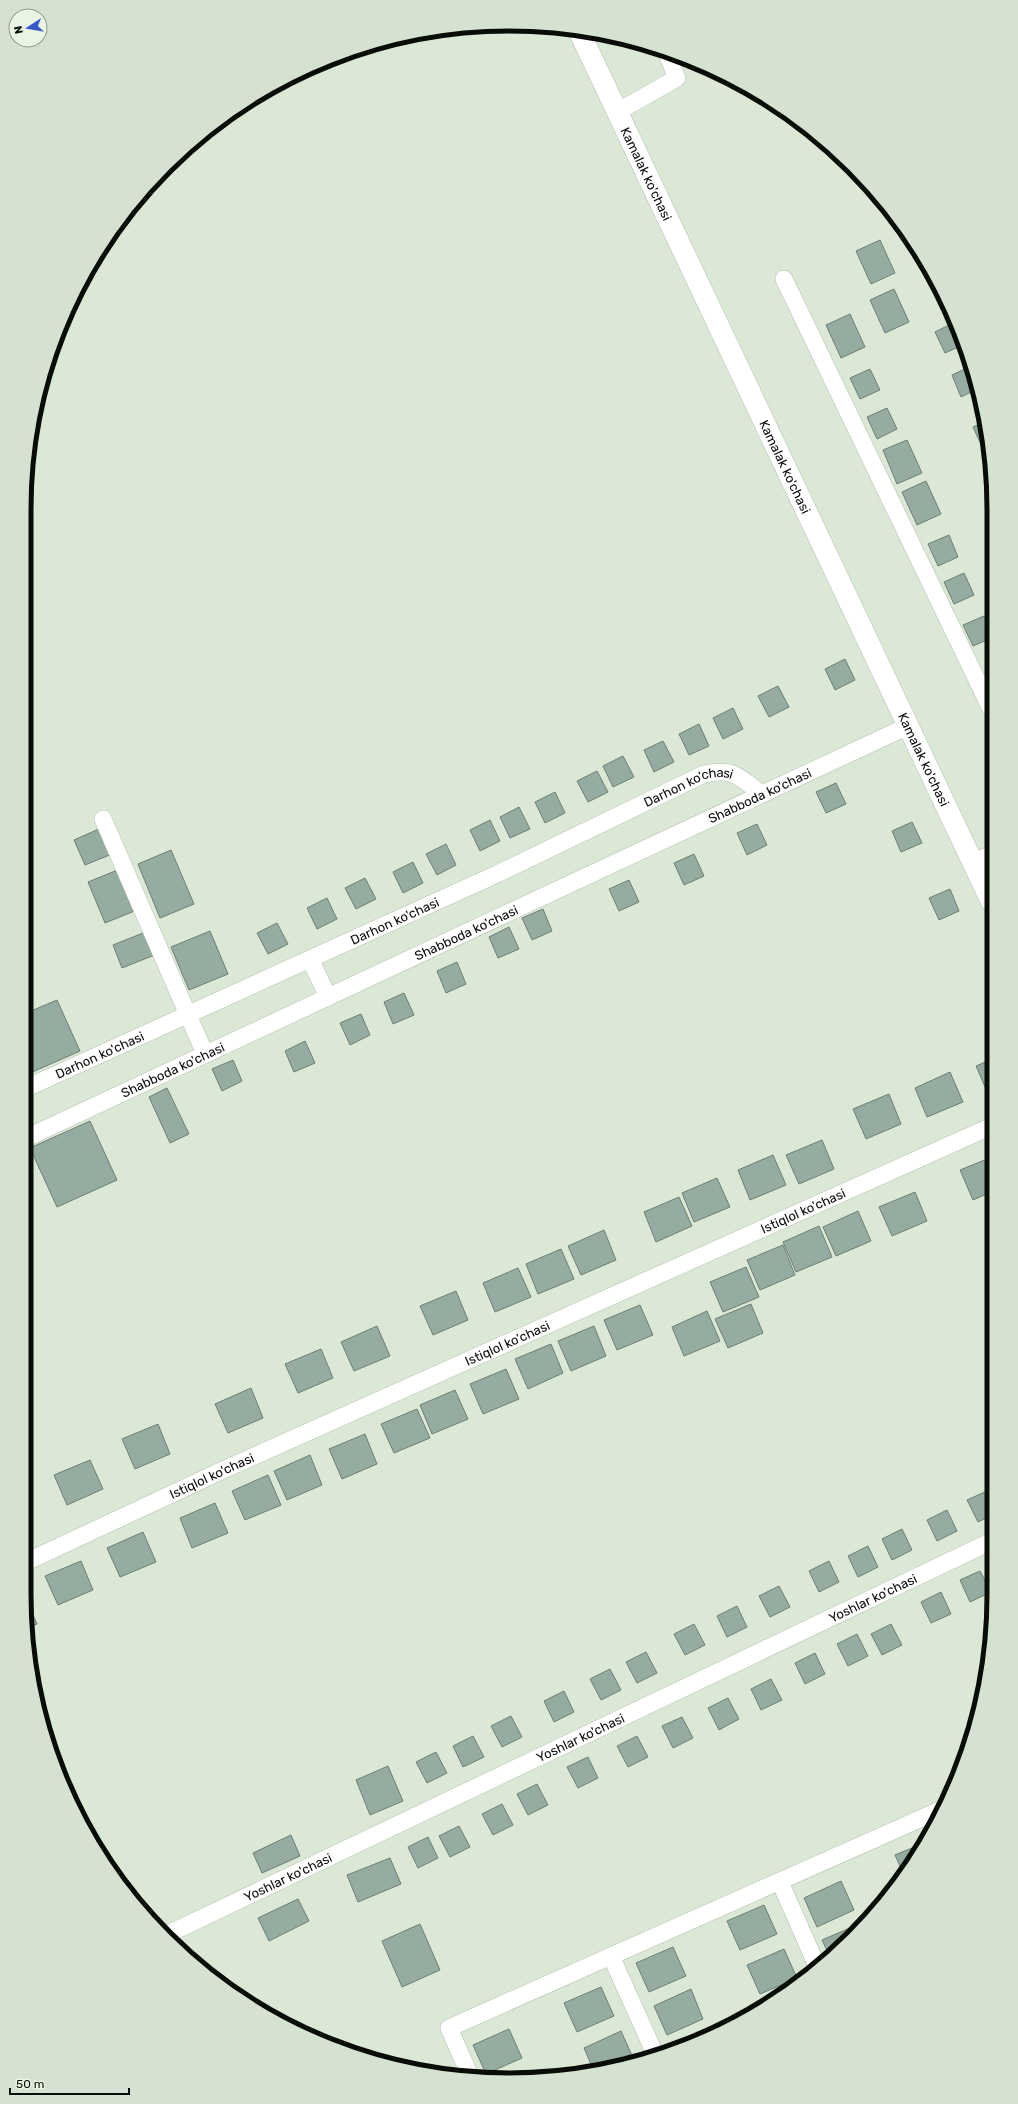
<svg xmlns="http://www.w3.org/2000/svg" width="1018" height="2104" font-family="Rubik,sans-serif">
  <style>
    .building { fill: #97aca1; stroke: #6b7f74 }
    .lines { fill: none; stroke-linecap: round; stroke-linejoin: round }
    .minor-casing { stroke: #b2bfad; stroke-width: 18 }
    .major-casing { stroke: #b2bfad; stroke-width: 22 }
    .minor { stroke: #fff; stroke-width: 17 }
    .major { stroke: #fff; stroke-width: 21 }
    .labels { text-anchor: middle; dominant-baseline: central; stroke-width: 3; stroke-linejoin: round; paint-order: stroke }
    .street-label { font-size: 13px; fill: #090d07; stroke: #e8f5e3 }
    .rim { fill: none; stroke: #090d07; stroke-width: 5 }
  </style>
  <rect width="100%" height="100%" fill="#dbe8d6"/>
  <!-- building -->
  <path class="building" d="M880 240 895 273 871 284 856 251Z
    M894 289 909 322 885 333 870 300Z
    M850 314 865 347 841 358 826 325Z
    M955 322 963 345 945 353 935 332Z
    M969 367 975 390 961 397 952 375Z
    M870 369 880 390 860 399 850 378Z
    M887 408 897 429 877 439 867 417Z
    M984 422 990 445 983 449 973 427Z
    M907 440 922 473 897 484 883 450Z
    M926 481 941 514 917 525 902 492Z
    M949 535 958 557 938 566 928 544Z
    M964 573 974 595 954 604 944 582Z
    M984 616 990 630 991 638 973 646 963 625Z
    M845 659 855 680 835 690 825 669Z
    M991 665V681L985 668Z
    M778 686 789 707 769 717 758 696Z
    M733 708 743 729 723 739 713 718Z
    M699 724 709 746 689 755 679 734Z
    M663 741 674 762 654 772 644 750Z
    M623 756 634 777 613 787 603 766Z
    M597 771 608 792 588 802 577 781Z
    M836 783 846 804 826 813 816 792Z
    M555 792 565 813 545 823 535 802Z
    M519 807 530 829 510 838 500 817Z
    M490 820 500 841 480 851 470 830Z
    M912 822 922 843 901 852 892 831Z
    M757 824 767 845 747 855 737 833Z
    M101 828 112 854 85 865 74 840Z
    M446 844 456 865 437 875 426 854Z
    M171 850 194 904 160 918 138 864Z
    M694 854 704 876 684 885 674 863Z
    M413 862 423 883 403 893 393 872Z
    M120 869 137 910 105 923 88 882Z
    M365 878 376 899 356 909 345 888Z
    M629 880 639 902 619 911 609 889Z
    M950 889 959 911 939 920 929 898Z
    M327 898 337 919 317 929 307 908Z
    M543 909 552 931 532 940 522 918Z
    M277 923 288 944 268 954 257 933Z
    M509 927 519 949 498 958 489 937Z
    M148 931 157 954 122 968 113 945Z
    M210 931 228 974 189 990 171 947Z
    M457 962 466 984 446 993 437 971Z
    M404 993 414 1015 393 1024 384 1002Z
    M57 1000 80 1051 28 1074 24 1065V1014Z
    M361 1014 370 1035 350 1045 340 1023Z
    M305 1041 315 1063 294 1072 285 1051Z
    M992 1059V1094L989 1096 976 1066Z
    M233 1060 242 1081 222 1091 212 1069Z
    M950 1072 963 1102 927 1117 915 1088Z
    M167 1088 189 1134 170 1143 149 1097Z
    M889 1094 901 1124 866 1139 853 1109Z
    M90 1121 117 1180 57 1207 30 1148Z
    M822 1140 834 1169 799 1184 786 1155Z
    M773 1155 786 1185 750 1200 738 1170Z
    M992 1157 993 1191 973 1200 960 1170Z
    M717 1178 730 1207 694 1222 682 1193Z
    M915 1192 927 1221 892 1236 879 1207Z
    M679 1197 692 1226 656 1242 644 1212Z
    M858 1211 871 1241 836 1256 823 1227Z
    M819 1226 832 1257 796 1272 783 1242Z
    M604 1230 616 1260 581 1275 568 1246Z
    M783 1245 795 1275 760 1290 747 1260Z
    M561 1249 574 1279 538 1294 526 1264Z
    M746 1267 759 1297 723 1312 710 1282Z
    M518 1268 531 1297 495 1312 483 1283Z
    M456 1291 468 1320 433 1335 420 1306Z
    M751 1304 763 1333 728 1348 715 1319Z
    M640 1305 653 1335 617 1350 604 1320Z
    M707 1311 720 1341 684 1356 672 1327Z
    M377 1326 390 1356 354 1371 341 1342Z
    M594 1326 606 1356 571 1371 558 1341Z
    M551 1344 563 1373 528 1389 515 1359Z
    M321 1349 333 1378 298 1393 285 1364Z
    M506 1369 519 1399 483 1414 470 1384Z
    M251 1388 263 1418 228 1433 215 1404Z
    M455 1390 468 1419 432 1434 420 1405Z
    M417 1409 430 1438 394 1453 381 1424Z
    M158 1424 170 1454 135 1469 122 1439Z
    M365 1434 377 1464 342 1479 329 1449Z
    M310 1455 322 1485 287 1500 274 1471Z
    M90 1460 103 1489 67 1505 54 1475Z
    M268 1475 281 1505 245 1520 232 1491Z
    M987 1491 994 1503V1514L978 1522 967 1500Z
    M215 1503 228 1533 192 1548 180 1518Z
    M947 1510 957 1531 937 1541 927 1520Z
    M902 1529 912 1550 892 1560 882 1539Z
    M143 1532 156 1562 120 1577 107 1548Z
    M868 1546 878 1567 858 1577 848 1556Z
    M81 1561 93 1590 58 1605 45 1576Z
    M829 1561 839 1582 819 1592 809 1571Z
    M980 1571 991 1592 970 1602 960 1580Z
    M779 1586 790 1607 770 1617 759 1596Z
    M941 1592 951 1614 931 1623 921 1602Z
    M24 1594 37 1624 27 1628 24 1595Z
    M737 1606 747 1627 727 1637 717 1616Z
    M694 1624 705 1645 685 1655 674 1634Z
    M891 1624 902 1645 882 1655 871 1634Z
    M857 1634 868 1656 848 1666 837 1644Z
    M646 1652 657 1673 637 1683 626 1662Z
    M815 1653 825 1674 805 1684 795 1663Z
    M610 1669 621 1690 601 1700 590 1679Z
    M771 1679 782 1700 761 1710 751 1689Z
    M564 1691 574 1712 554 1722 544 1701Z
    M728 1698 739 1719 719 1730 708 1708Z
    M511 1716 522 1737 502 1747 491 1726Z
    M682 1717 693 1738 673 1748 662 1726Z
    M473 1736 484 1757 463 1767 453 1746Z
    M637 1736 648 1757 628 1767 617 1746Z
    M436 1752 447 1773 427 1783 416 1762Z
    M588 1757 598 1778 578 1788 567 1767Z
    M388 1766 403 1801 370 1815 356 1780Z
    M537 1784 548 1805 528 1815 517 1794Z
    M502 1804 513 1825 493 1835 482 1814Z
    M459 1826 470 1847 450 1857 439 1836Z
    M291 1835 300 1856 262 1873 253 1853Z
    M428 1837 438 1858 418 1868 408 1847Z
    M924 1843 912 1865 904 1875 895 1855Z
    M390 1858 401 1884 358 1902 347 1875Z
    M841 1881 854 1910 817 1927 804 1898Z
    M298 1899 309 1921 269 1941 258 1918Z
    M764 1905 777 1934 740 1950 727 1921Z
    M420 1924 440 1970 402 1987 382 1941Z
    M859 1924 860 1928 852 1938 830 1957 822 1940Z
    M673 1947 686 1976 649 1992 636 1963Z
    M784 1949 797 1978 760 1994 747 1965Z
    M601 1987 614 2016 577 2032 564 2003Z
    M691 1989 703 2019 667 2035 654 2006Z
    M509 2029 522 2058 486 2074 473 2045Z
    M621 2031 634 2060 594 2071 584 2048Z
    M710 2033 711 2035 674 2051 673 2049Z
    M527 2072 530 2077 514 2078Z"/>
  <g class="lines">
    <!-- minor casing -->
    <g class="minor-casing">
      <g id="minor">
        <path d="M617 112 677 78 666 52"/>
        <path d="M784 279 991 709"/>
        <path d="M103 819 205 1054"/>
        <path d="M973 862 991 855"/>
        <path d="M310 959 328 997"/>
        <path id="s1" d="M24 1089 497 874 704 774C733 768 739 776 761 794"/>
        <path id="s2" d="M24 1139 908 726"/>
        <path id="s3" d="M24 1563 223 1470 992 1126"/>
        <path d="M780 1882 818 1968"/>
        <path id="s4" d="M166 1935 994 1540"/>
        <path d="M611 1956 656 2056"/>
        <path d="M471 2078 449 2028 940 1810V1812"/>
      </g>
    </g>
    <!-- major casing -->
    <g class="major-casing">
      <g id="major">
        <path id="s5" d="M579 31 991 901"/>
      </g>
    </g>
    <!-- minor -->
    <use href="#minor" class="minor"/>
    <!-- major -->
    <use href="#major" class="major"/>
  </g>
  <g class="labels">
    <!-- street labels -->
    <g class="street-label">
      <text stroke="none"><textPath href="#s5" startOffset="158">Kamalak ko'chasi</textPath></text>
      <text stroke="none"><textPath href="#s5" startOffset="482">Kamalak ko'chasi</textPath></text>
      <text stroke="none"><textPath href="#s5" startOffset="806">Kamalak ko'chasi</textPath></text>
      <text stroke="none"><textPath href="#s1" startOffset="731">Darhon ko'chasi</textPath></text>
      <text stroke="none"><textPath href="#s2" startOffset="812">Shabboda ko'chasi</textPath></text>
      <text stroke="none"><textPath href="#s1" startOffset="407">Darhon ko'chasi</textPath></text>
      <text stroke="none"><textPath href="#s2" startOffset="488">Shabboda ko'chasi</textPath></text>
      <text stroke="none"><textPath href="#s1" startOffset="83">Darhon ko'chasi</textPath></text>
      <text stroke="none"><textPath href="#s2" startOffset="164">Shabboda ko'chasi</textPath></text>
      <text stroke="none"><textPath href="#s3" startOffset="855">Istiqlol ko'chasi</textPath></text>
      <text stroke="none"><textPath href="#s3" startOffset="531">Istiqlol ko'chasi</textPath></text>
      <text stroke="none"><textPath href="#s3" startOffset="207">Istiqlol ko'chasi</textPath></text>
      <text stroke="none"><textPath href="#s4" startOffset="783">Yoshlar ko'chasi</textPath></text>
      <text stroke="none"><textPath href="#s4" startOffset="459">Yoshlar ko'chasi</textPath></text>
      <text stroke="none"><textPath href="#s4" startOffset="135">Yoshlar ko'chasi</textPath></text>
    </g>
  </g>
  <!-- crop -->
  <path d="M0 0H1018V2104H0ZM509 31H509A478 478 0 0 1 987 509V1595A478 478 0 0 1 509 2073H509A478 478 0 0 1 31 1595V509A478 478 0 0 1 509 31Z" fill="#d6e2d1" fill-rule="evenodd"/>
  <path class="rim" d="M509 31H509A478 478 0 0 1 987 509V1595A478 478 0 0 1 509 2073H509A478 478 0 0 1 31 1595V509A478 478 0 0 1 509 31Z"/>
  <!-- north arrow -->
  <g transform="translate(28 28) rotate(258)"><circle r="19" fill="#e8f5e3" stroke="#8f988b"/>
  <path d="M0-3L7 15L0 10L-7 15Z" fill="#3858c9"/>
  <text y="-6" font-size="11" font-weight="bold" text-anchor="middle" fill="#090d07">N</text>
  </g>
  <!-- scale -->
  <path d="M10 2088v6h119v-6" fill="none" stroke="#090d07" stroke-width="2"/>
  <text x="16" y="2088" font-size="12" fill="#090d07" stroke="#e8f5e3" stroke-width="3" paint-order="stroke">50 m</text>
</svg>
